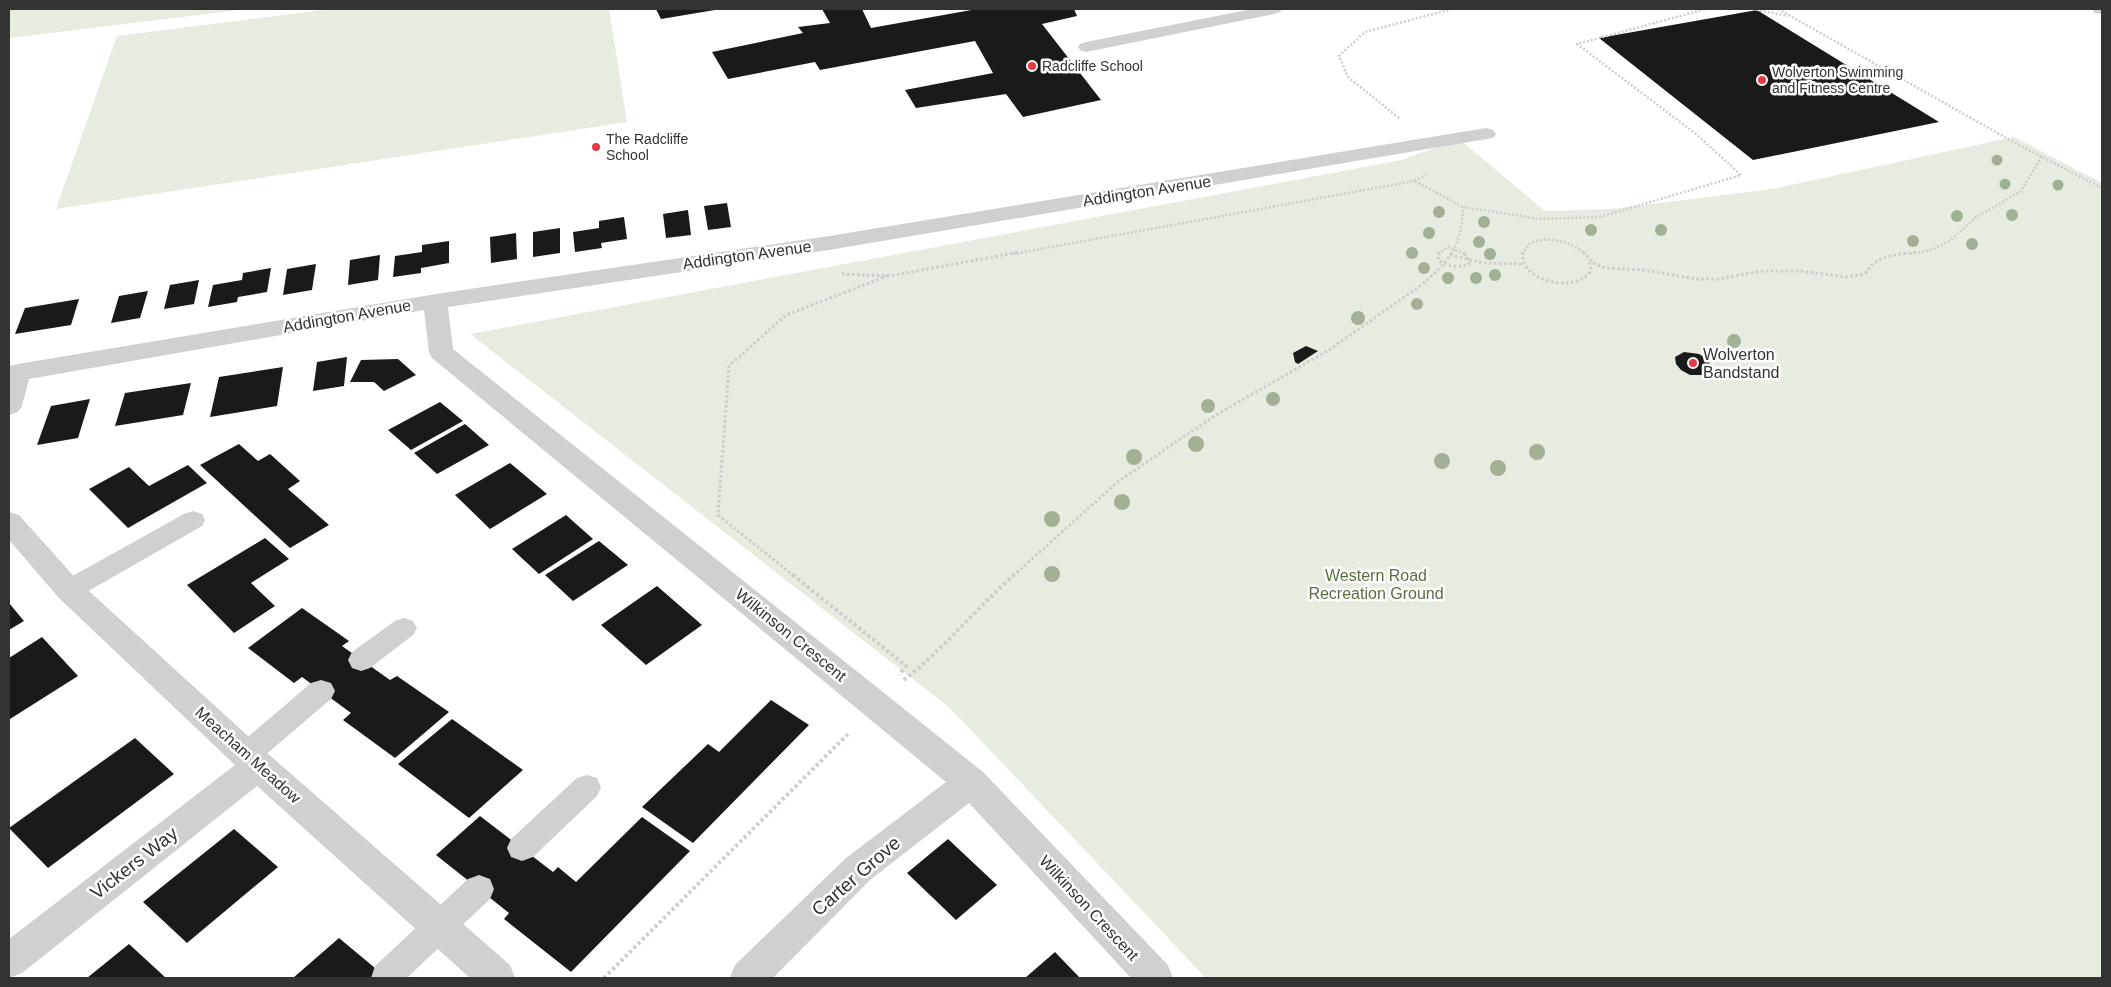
<svg xmlns="http://www.w3.org/2000/svg" width="2111" height="987" font-family="Arial,sans-serif">
  <style>
    .green { fill: #e6ecdf }
    .building { fill: #1a1a1a }
    .lines { fill: none; stroke-linecap: round; stroke-linejoin: round }
    .path-far2 { stroke: #cdcdcd; stroke-width: 2.5; stroke-dasharray: 2 2; stroke-linecap: butt }
    .path-far1 { stroke: #cdcdcd; stroke-width: 3; stroke-dasharray: 2.5 2.5; stroke-linecap: butt }
    .path { stroke: #cdcdcd; stroke-width: 4; stroke-dasharray: 3 3; stroke-linecap: butt }
    .service { fill: #d0d0d0; fill-rule: evenodd }
    .minor { fill: #d0d0d0; fill-rule: evenodd }
    .tree { fill: #a2b095 }
    .poi-dot { fill: #e63946; stroke: #fff; stroke-width: 2 }
    .labels { text-anchor: middle; dominant-baseline: central; stroke-width: 5; stroke-linejoin: round; paint-order: stroke }
    .far-poi-label { font-size: 14px; fill: #333; stroke: #fff; text-anchor: start }
    .street-label { font-size: 16px; fill: #333; stroke: #fff }
    .poi-label { font-size: 16px; fill: #333; stroke: #fff; text-anchor: start }
    .park-label { font-size: 16px; fill: #56703f; stroke: #fff }
    .near-street-label { font-size: 19px; fill: #333; stroke: #fff }
  </style>
  <rect width="100%" height="100%" fill="#fff"/>
  <!-- green -->
  <path class="green" d="M9 9H248L9 38Z
    M330 9H609L627 122 56 209 117 36Z
    M2014 137 2102 183V978H1206L950 708 470 334 1402 160 1459 139 1545 211H1550L1611 209 1772 189Z"/>
  <!-- building -->
  <path class="building" d="M656 9H714L715 10 661 19Z
    M822 9H862L871 28 977 9H1074L1077 16 1042 24 1101 100 1023 117 1006 94 916 108 905 90 993 73 975 41 820 70 815 62 728 79 712 52 803 33 798 27 830 23Z
    M1757 10 1939 122 1753 160 1599 38Z
    M727 203 731 227 708 230 704 206Z
    M688 210 691 235 666 238 663 214Z
    M624 217 627 239 601 243 602 248 575 252 573 232 599 228V221Z
    M560 228V253L533 257V232Z
    M516 233 517 259 491 263 490 237Z
    M449 241V263L421 268V273L393 277 395 256 422 252V245Z
    M380 255 378 280 348 285 350 260Z
    M316 264 312 290 283 295 287 269Z
    M271 268 267 292 238 297 237 302 208 307 213 285 242 280 243 273Z
    M199 280 194 304 164 309 170 285Z
    M148 291 140 318 111 323 119 296Z
    M79 299 71 325 15 334 25 308Z
    M1306 346 1318 351 1298 364 1295 362 1293 353Z
    M1684 352 1699 354 1707 359 1712 367 1709 373 1701 375H1690L1681 370 1676 364 1675 357Z
    M347 357 344 386 313 391 317 362Z
    M398 359 416 375 384 391 374 382H350L361 360Z
    M283 367 277 406 210 417 219 377Z
    M191 383 183 415 115 426 125 393Z
    M90 399 78 438 37 445 51 406Z
    M440 402 463 421 411 450 388 430Z
    M465 424 489 445 437 474 414 453Z
    M239 444 258 461 270 454 300 481 288 489 329 525 290 548 200 465Z
    M510 463 547 494 490 529 455 495Z
    M188 465 207 483 128 528 89 489 129 467 149 486Z
    M566 515 593 539 539 574 512 549Z
    M265 538 289 559 251 583 275 606 234 633 187 585Z
    M599 541 628 565 573 601 545 575Z
    M657 586 702 625 646 665 601 625Z
    M9 603 24 621 9 630Z
    M302 608 349 641 342 646 390 680 397 676 449 712 395 758 343 720 351 713 302 677 294 683 248 648Z
    M42 637 78 676 10 719 9 658Z
    M771 700 809 725 693 843 642 807 708 744 719 752Z
    M452 719 523 770 469 818 398 764Z
    M135 738 174 774 48 868 9 828Z
    M480 816 553 872 558 867 576 882 642 817 690 851 571 972 504 919 509 913 436 855Z
    M234 829 278 867 187 943 143 902Z
    M948 839 997 885 956 920 907 873Z
    M339 938 387 978H293Z
    M129 944 166 978H87Z
    M1055 952 1080 978H1025Z"/>
  <g class="lines">
    <!-- path-far2 -->
    <path class="path-far2" d="M1752 9 1788 16
      M1778 9 2017 144 2102 188
      M1399 118 1348 77 1339 56 1365 32 1452 9
      M1415 181 1463 207 1540 219 1600 217 1741 175 1696 134 1577 44 1706 9
      M1013 254 1414 181 1426 175
      M1438 254 1448 247 1465 254
      M1451 254C1459 242 1463 221 1463 207
      M1522 254 1529 244C1546 235 1571 241 1585 254
      M1910 254 1931 250 1950 241 1975 218 2021 191 2042 156"/>
    <!-- path-far1 -->
    <path class="path-far1" d="M1439 252 1438 260C1448 267 1458 268 1469 264L1467 257 1463 252
      M1523 252C1517 281 1578 295 1591 270L1589 259
      M1583 252 1595 264 1605 268 1643 270 1696 279H1719L1761 271H1801L1846 277 1860 275 1867 272C1876 254 1899 255 1917 252
      M1450 255 1483 263 1523 264
      M842 274 889 276 1019 252
      M794 576 718 515 729 366 786 315 887 276
      M1013 576 1120 480 1216 415 1329 350 1424 283 1444 264 1452 252"/>
    <!-- path -->
    <path class="path" d="M793 575 906 666 899 675
      M904 680C944 648 976 609 1014 575
      M604 978 849 733"/>
    <!-- service -->
    <path class="service" d="M1252 9H1282L1280 12 1274 14 1086 52 1080 50 1078 47 1080 44 1086 42Z
      M193 511 202 514 205 520 202 526 78 597 69 600 60 597 56 590 60 583 184 514Z
      M404 618 413 621 417 628 413 635 370 668 361 671 352 668 348 660 352 652 395 621Z
      M321 680 331 683 335 691 331 699 256 763 246 767 236 763 232 755 236 747 311 683Z
      M587 775 597 778 601 787 597 796 533 857 522 861 511 857 507 848 511 839 577 778Z
      M479 875 490 879 494 889 490 899 407 978H371L375 966 468 879Z"/>
    <!-- minor -->
    <path class="minor" d="M2092 9H2102V14L2095 13Z
      M1486 128 1493 130 1496 134 1493 138 829 250 448 307 453 349 983 772 1168 965 1173 978H1131L969 803 870 880 773 978H730L735 965 846 858 946 782 432 358 429 352 424 310 29 379 22 406 18 412 9 415V366L18 364 436 294 829 236Z
      M9 512 19 515 79 582 258 745 510 965 515 978H470L257 786 22 973 9 978V939L235 765 59 598 9 540Z"/>
  </g>
  <!-- trees -->
  <g class="tree">
    <circle cx="1997" cy="160" r="5.5"/>
    <circle cx="2005" cy="184" r="5.5"/>
    <circle cx="2058" cy="185" r="5.5"/>
    <circle cx="1439" cy="212" r="6"/>
    <circle cx="2012" cy="215" r="6"/>
    <circle cx="1957" cy="216" r="6"/>
    <circle cx="1484" cy="222" r="6"/>
    <circle cx="1591" cy="230" r="6"/>
    <circle cx="1661" cy="230" r="6"/>
    <circle cx="1429" cy="233" r="6"/>
    <circle cx="1913" cy="241" r="6"/>
    <circle cx="1479" cy="242" r="6"/>
    <circle cx="1972" cy="244" r="6"/>
    <circle cx="1412" cy="253" r="6"/>
    <circle cx="1490" cy="254" r="6"/>
    <circle cx="1424" cy="268" r="6"/>
    <circle cx="1495" cy="275" r="6"/>
    <circle cx="1448" cy="278" r="6"/>
    <circle cx="1476" cy="278" r="6"/>
    <circle cx="1417" cy="304" r="6"/>
    <circle cx="1358" cy="318" r="7"/>
    <circle cx="1734" cy="341" r="7"/>
    <circle cx="1273" cy="399" r="7"/>
    <circle cx="1208" cy="406" r="7"/>
    <circle cx="1196" cy="444" r="8"/>
    <circle cx="1537" cy="452" r="8"/>
    <circle cx="1134" cy="457" r="8"/>
    <circle cx="1442" cy="461" r="8"/>
    <circle cx="1498" cy="468" r="8"/>
    <circle cx="1122" cy="502" r="8"/>
    <circle cx="1052" cy="519" r="8"/>
    <circle cx="1052" cy="574" r="8"/>
  </g>
  <!-- markers -->
  <g class="poi-dot">
    <circle cx="1032" cy="66" r="5"/>
    <circle cx="1762" cy="80" r="5"/>
    <circle cx="596" cy="147" r="5"/>
    <circle cx="1693" cy="363" r="5"/>
  </g>
  <g class="labels">
    <!-- far-poi labels -->
    <g class="far-poi-label">
      <text x="1042" y="66">Radcliffe School</text>
      <text x="1772" y="72">Wolverton Swimming<tspan x="1772" dy="16">and Fitness Centre</tspan></text>
      <text x="606" y="139">The Radcliffe<tspan x="606" dy="16">School</tspan></text>
    </g>
    <!-- street labels -->
    <g class="street-label">
      <text transform="translate(1147 191) rotate(-9)">Addington Avenue</text>
      <text transform="translate(747 255) rotate(-8)">Addington Avenue</text>
      <text transform="translate(347 316) rotate(-10)">Addington Avenue</text>
      <text transform="translate(791 635) rotate(39)">Wilkinson Crescent</text>
      <text transform="translate(248 755) rotate(42)">Meacham Meadow</text>
      <text transform="translate(1089 908) rotate(47)">Wilkinson Crescent</text>
    </g>
    <!-- poi labels -->
    <g class="poi-label">
      <text x="1703" y="354">Wolverton<tspan x="1703" dy="18">Bandstand</tspan></text>
    </g>
    <!-- park labels -->
    <g class="park-label">
      <text x="1376" y="575">Western Road<tspan x="1376" dy="18">Recreation Ground</tspan></text>
    </g>
    <!-- near-street labels -->
    <g class="near-street-label">
      <text transform="translate(134 863) rotate(-38)">Vickers Way</text>
      <text transform="translate(856 876) rotate(-41)">Carter Grove</text>
    </g>
  </g>
  <!-- border -->
  <rect width="2111" height="987" fill="none" stroke="#333333" stroke-width="20"/>
</svg>
